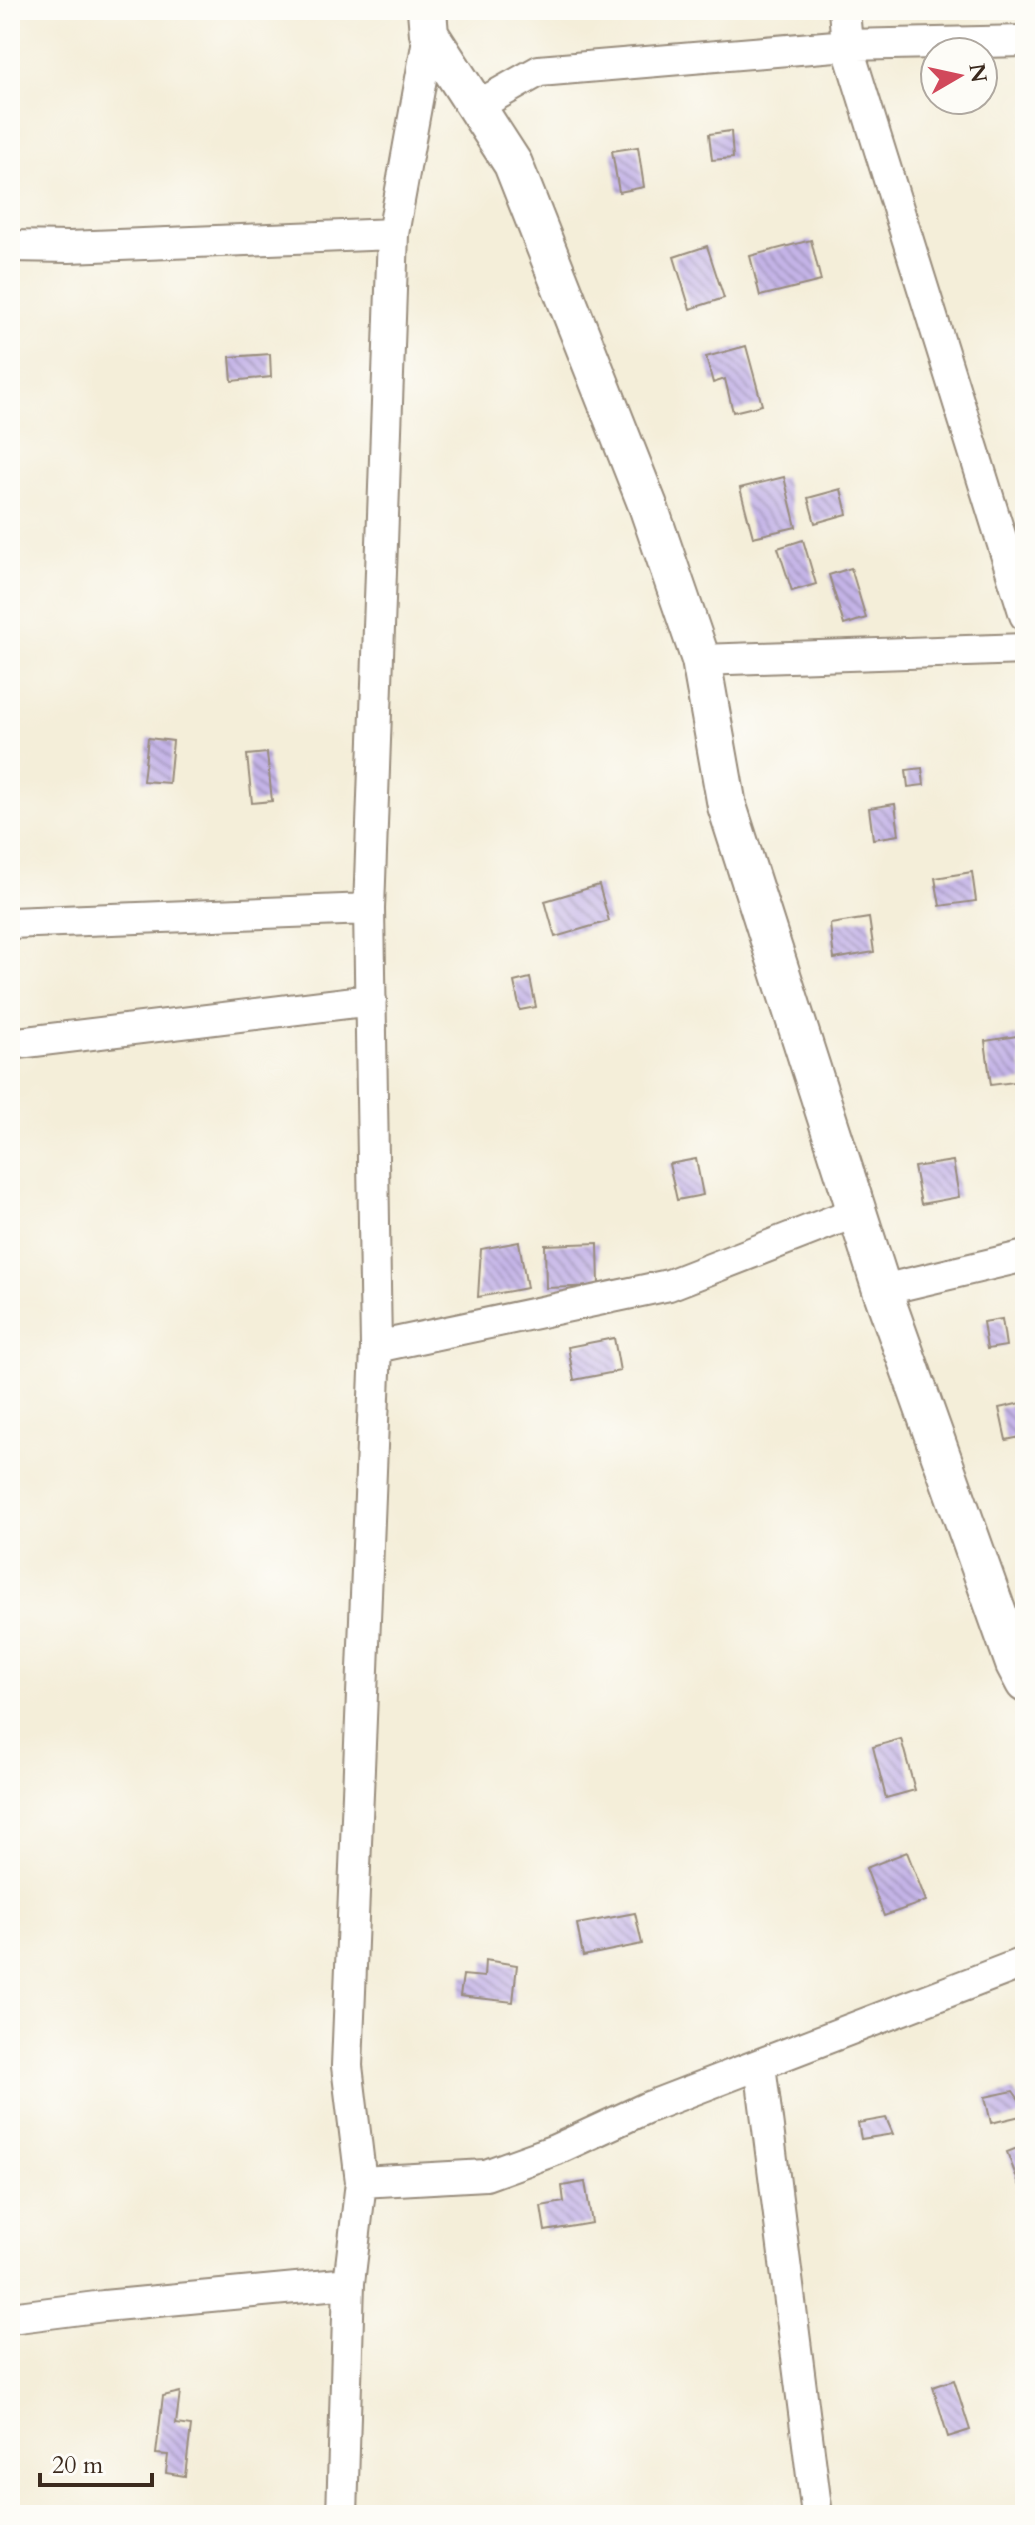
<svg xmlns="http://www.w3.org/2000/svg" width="1035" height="2525" font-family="Cardo,serif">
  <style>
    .building { fill: url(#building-back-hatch) }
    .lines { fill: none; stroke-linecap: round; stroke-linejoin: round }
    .minor-casing { stroke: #988c7c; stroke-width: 34 }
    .tertiary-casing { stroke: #988c7c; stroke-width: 42 }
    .minor { stroke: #fff; stroke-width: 30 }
    .tertiary { stroke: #fff; stroke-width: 38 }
  </style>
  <defs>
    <pattern id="building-back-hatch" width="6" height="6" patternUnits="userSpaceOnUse" patternTransform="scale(2)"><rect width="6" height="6" fill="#c4b4e7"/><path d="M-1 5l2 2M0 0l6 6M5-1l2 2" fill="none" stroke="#a093bb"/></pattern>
  </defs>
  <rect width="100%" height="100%" fill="#fdfcf7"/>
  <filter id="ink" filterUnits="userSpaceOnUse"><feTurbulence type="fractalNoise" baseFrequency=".0125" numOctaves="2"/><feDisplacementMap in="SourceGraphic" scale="16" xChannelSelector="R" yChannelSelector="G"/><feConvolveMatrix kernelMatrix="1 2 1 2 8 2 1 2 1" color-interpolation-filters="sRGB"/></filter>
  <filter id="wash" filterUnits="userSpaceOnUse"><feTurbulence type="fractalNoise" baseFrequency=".006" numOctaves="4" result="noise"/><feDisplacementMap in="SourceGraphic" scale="32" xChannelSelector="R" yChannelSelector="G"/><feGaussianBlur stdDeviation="1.8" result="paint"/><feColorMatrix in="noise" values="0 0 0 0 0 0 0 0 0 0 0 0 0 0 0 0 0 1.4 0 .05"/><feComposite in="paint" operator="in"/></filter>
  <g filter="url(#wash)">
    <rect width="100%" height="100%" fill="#f4eed9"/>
    <g id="blocks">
      <!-- building -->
      <path class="building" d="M593 10H617V12L594 15Z
        M731 131 733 158 712 160 709 134Z
        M638 147 644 187 619 192 612 151Z
        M811 240 821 281 760 296 750 256Z
        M707 246 724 298 690 309 674 257Z
        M746 346 762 405 733 412 725 379 713 383 706 357Z
        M270 354 271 377 232 381 230 357Z
        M784 477 796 527 753 537 740 488Z
        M841 489 847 514 815 523 808 498Z
        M803 540 816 584 792 591 778 548Z
        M851 568 866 618 844 625 829 575Z
        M148 738 173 741 169 783 143 781Z
        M267 753 272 801 252 803 247 755Z
        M922 768 924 785 908 787 906 770Z
        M895 804 899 835 873 839 869 808Z
        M972 872 976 901 940 906 935 878Z
        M599 885 609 921 555 937 545 901Z
        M869 918 874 952 834 959 830 924Z
        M530 978 536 1007 520 1010 514 982Z
        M1017 1036 1023 1081 991 1085 985 1041Z
        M696 1159 703 1195 677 1200 669 1164Z
        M953 1161 959 1197 921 1204 914 1167Z
        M519 1242 527 1288 478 1297 481 1249Z
        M598 1243 599 1286 546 1288 545 1245Z
        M1002 1319 1006 1346 987 1349 983 1322Z
        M614 1338 620 1371 574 1380 568 1347Z
        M1021 1403 1025 1436 1006 1440 999 1408Z
        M901 1739 915 1790 886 1798 873 1747Z
        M907 1852 926 1901 884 1916 866 1868Z
        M635 1913 642 1944 583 1956 577 1924Z
        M485 1960 517 1965 513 2002 460 1996 463 1975 484 1977Z
        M1013 2091 1025 2108V2115L991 2123 985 2097Z
        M886 2118 893 2134 861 2139 858 2123Z
        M1025 2145V2188L1021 2189 1007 2152Z
        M585 2182 592 2223 545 2231 541 2206 564 2202 562 2186Z
        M954 2380 970 2430 948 2437 933 2387Z
        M180 2392 176 2424 191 2426 185 2476 166 2473 168 2455 156 2454 163 2396Z"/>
    </g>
  </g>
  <g filter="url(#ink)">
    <use href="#blocks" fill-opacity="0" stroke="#988c7c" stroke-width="2"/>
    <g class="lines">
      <!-- minor casing -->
      <g class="minor-casing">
        <path id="minor" d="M844 10 847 45 1025 615
          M477 106 539 71 847 45 1025 41
          M10 246 69 247 393 234
          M701 660 1025 649
          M10 923 369 909
          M10 1044 371 1000
          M882 1290 1025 1256
          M376 1347 669 1285 856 1212
          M760 2065 817 2515
          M361 2182 486 2175 555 2150 646 2108 1025 1962
          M10 2318 104 2306 349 2283
          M342 2515 349 2283 361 2182 347 2066 376 1347 369 909 393 234 429 34"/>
      </g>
      <!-- tertiary casing -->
      <g class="tertiary-casing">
        <path id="tertiary" d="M427 10 429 34 513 164 648 506 701 660 727 806 882 1290 1015 1664 1025 1683"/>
      </g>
      <!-- minor -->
      <use href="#minor" class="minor"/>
      <!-- tertiary -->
      <use href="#tertiary" class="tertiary"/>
    </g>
  </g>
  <!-- margin -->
  <rect width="1035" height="2525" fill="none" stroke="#fdfcf7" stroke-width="40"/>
  <!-- north arrow -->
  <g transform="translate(959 76) rotate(81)"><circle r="38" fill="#fdfcf7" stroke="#afa8a0" stroke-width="2"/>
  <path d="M0-6L14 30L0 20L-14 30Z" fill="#d1495b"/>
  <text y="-12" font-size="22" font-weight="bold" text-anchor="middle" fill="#3b2a1e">N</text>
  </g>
  <!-- scale -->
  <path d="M40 2473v12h112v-12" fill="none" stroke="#3b2a1e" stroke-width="4"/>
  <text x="52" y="2473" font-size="24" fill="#3b2a1e" stroke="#fdfcf7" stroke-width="6" paint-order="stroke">20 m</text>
</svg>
